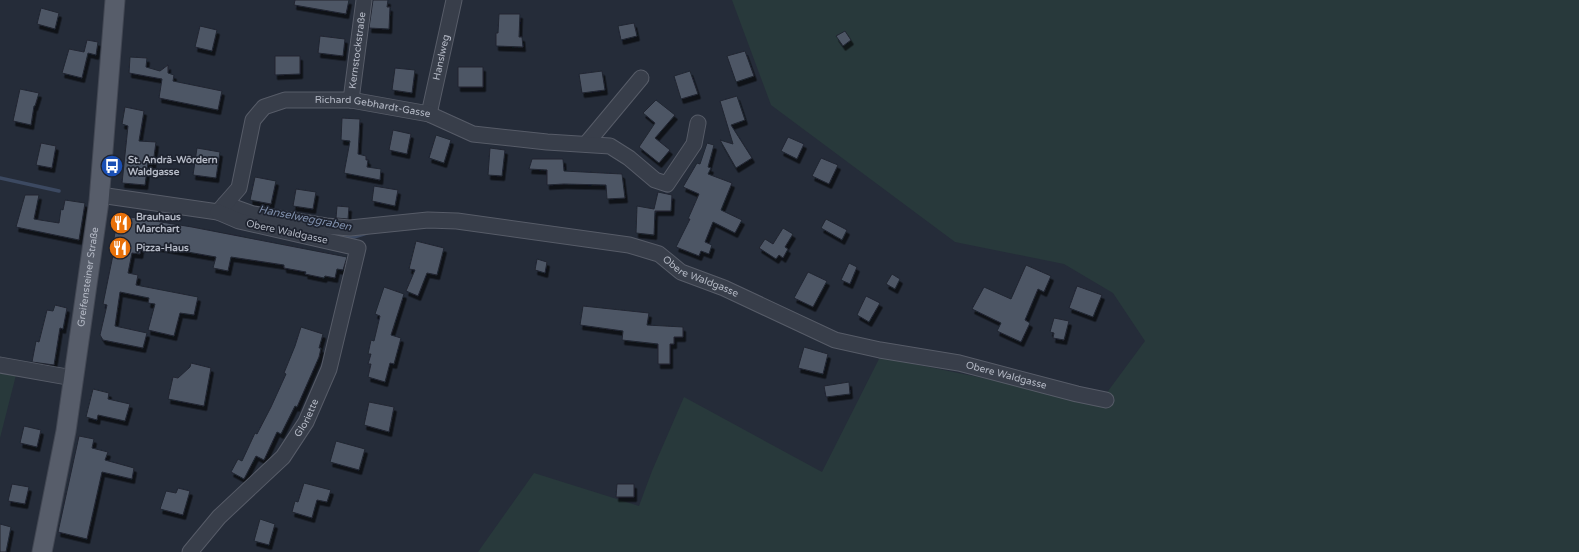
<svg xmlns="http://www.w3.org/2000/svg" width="1579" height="552" font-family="'Varela Round',sans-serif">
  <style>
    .green { fill: #28393b }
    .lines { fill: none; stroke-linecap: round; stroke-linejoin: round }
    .stream { stroke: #3c4961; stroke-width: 3.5 }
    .building { fill: #4e5665; stroke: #202531; filter: url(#shadow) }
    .minor-casing { stroke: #575c68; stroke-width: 17 }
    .major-casing { stroke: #424753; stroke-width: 21 }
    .minor { stroke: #383e4a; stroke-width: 15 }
    .major { stroke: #575d6a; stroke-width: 19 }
    .labels { text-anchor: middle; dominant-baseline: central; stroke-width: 3.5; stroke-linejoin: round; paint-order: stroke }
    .street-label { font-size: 10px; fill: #b4b9c5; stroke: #1e232f }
    .poi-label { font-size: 10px; font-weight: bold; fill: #b4b9c5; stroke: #1e232f; text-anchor: start }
    .water-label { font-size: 11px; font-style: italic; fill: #7e8eaa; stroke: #1e232f }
  </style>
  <defs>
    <filter id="shadow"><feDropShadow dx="2.5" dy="4.5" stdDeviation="0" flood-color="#0009"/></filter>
  </defs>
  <rect width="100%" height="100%" fill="#252c39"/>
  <!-- green -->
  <path class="green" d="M732 0H1579V552H478L534 473 639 506 652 471 684 397 822 472 880 357 1100 402 1145 341 1113 293 1064 264 955 242 771 105Z
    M0 372 16 375 0 438Z"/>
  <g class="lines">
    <!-- stream -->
    <path class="stream" d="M0 178 59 191
      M330 234 354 237 367 233"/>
  </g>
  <!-- building -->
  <path class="building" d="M295 0H349L346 14 294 5Z
    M373 0H388L387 7H390L389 29 369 28Z
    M41 8 59 13 55 29 37 24Z
    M499 14H520L519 37H522L523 47 496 46V33H498Z
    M634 23 637 36 621 40 618 26Z
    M200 26 217 30 212 51 195 47Z
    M845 31 851 40 843 46 836 36Z
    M320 36 345 39 343 56 318 53Z
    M87 40 98 42 96 55 88 53 82 78 62 73 69 49 84 52Z
    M745 51 754 76 736 82 727 56Z
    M275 56H300V74L275 75Z
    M130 57 147 58 146 67 160 71 168 65V73L174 75 173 81 222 91 218 110 159 98 162 79 129 73Z
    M458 67H483V87H458Z
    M395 68 415 70 412 93 392 90Z
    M602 71 605 90 582 93 579 74Z
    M690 71 698 94 681 99 674 76Z
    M20 89 39 93 35 106H34L31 125 13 121Z
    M737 96 745 120 731 125 752 158 736 168 720 140 733 144 720 101Z
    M656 100 675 115 655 138 670 150 659 163 639 147 655 123 643 113Z
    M125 107 144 111 139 141 156 142 153 164 148 163 145 185 122 183 128 126 122 124Z
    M342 118 360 119 358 154 366 156V160H368L367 167 381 169 380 180 344 173 350 141 341 140Z
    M393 130 411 134 407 154 389 150Z
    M436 135 451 140 444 163 429 158Z
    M788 137 804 144 797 159 781 151Z
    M41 143 56 146 52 168 36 165Z
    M707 143 714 145 708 167 711 168 708 174 732 183 721 210 742 220 735 233 713 222 705 242 712 245 709 254 701 251 699 256 676 247 690 219H688L699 194 683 187 697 163 700 164Z
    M197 148 220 152 216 178 193 175Z
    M490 148 505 150 502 176 488 175Z
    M821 158 838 165 829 184 812 176Z
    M532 159H563L564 171 622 174 625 198 607 199 606 185 564 184 547 185V170L529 169Z
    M255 177 276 181 271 204 250 200Z
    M374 186 398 190 395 206 372 201Z
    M296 189 316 192 313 209 293 206Z
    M658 192 672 195 671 211H655L654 235 636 233 637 206 654 209Z
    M25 195H39L34 219 59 223 61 209 63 210 65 200 85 203 79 240 16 227Z
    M337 206 349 207 348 219 336 218Z
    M118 215 192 227 347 257 343 270 337 269 335 278 325 276 324 278 305 274 306 272 284 268V265L231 257 228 271 213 268 216 257 142 244 140 254 132 253 128 273 138 275 136 285 198 297 194 315 180 313 174 336 148 330 155 304 148 303 149 298 120 292 115 326 147 333 143 348 103 340 100 335 107 305 103 304 114 250H112Z
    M826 219 847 230 842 240 821 228Z
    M783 228 793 234 785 247 788 249 783 258 779 255 776 259 759 248 765 239 773 244Z
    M416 241 444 248 437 275 427 273 418 296 406 291 415 270 409 269Z
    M537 259 547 262 545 273 535 270Z
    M849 263 857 267 850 284 841 280Z
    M1026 265 1051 276 1044 292 1038 289 1025 320 1030 323 1021 342 997 331 1001 323 972 309 984 287 1011 299Z
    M808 272 827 281 813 307 794 298Z
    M892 274 900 279 895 289 886 284Z
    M1077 286 1102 295 1093 317 1069 308Z
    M384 287 404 294 391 335 401 338 394 364 390 363 385 382 368 377 371 364H368L371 354H368L371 340 374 341 380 316 375 314Z
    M866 296 880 303 869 322 857 315Z
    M55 305 67 308 63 329 60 328 54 365 32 362 36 341 39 342 47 310 53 311Z
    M583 306 649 313 647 325 683 327V337H674V344H670V364H658V344L622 340 623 331 580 325Z
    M1054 318 1069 321 1064 340 1053 338 1054 333 1050 332Z
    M301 327 323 334 319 348H321L319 357 297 407 295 406 281 434 277 432 264 460 256 456 244 479 231 472 238 459 242 461 255 433 257 434 271 407 286 374 284 373 295 346Z
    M804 347 828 354 823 374 798 368Z
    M191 363 211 368 204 406 168 399 173 377 178 378 190 367Z
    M849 382 850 394 826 397 824 386Z
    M93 389 109 393 108 399 130 404 125 421 98 415 97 420 86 417Z
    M369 402 394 407 389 432 364 425Z
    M24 426 41 430 37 447 20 443Z
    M79 436 94 439 92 448 108 452 105 460 134 468 132 479 102 472 87 539 58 532Z
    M336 441 365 449 359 470 330 462Z
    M304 483 331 490 327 502 317 500 312 518 292 512 295 501 298 502Z
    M12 484 29 487 25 504 8 501Z
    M617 484H634V497H616Z
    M178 488 190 491 183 515 160 509 166 491 176 493Z
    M260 519 275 524 269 545 254 541Z
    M0 524 11 527 6 552H0Z"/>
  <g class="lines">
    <!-- minor casing -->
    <g class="minor-casing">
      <g id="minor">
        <path id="s1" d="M351 100 364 0"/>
        <path id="s2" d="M429 114 454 0"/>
        <path d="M586 144 641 78"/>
        <path id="s3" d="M100 195 218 212 225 204 253 214 326 226 350 228 428 220 457 221 629 245 659 254 681 272 724 288 835 340 880 350 959 363 1077 394 1106 400"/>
        <path id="s4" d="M225 204 239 188 253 120 264 107 285 100H351L429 114 473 134 547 142 610 146 629 158 655 180 667 184 694 144 698 123"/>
        <path d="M0 365 73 378"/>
        <path id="s5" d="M190 552 219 517 283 457 306 422 329 369 358 248 239 221 218 212"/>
      </g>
    </g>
    <!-- major casing -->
    <g class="major-casing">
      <g id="major">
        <path id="s6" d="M42 552 66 431 99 201 115 0"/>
      </g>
    </g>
    <!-- minor -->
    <use href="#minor" class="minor"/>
    <!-- major -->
    <use href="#major" class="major"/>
  </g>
  <!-- icons -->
  <defs>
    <g id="bus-disc" transform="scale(1.15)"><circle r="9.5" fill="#1a4fb4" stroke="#1e232f"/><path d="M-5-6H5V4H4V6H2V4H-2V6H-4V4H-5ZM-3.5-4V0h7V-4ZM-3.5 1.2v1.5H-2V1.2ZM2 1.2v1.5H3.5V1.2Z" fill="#fff"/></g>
    <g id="restaurant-disc" transform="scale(1.15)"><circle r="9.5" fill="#e8710a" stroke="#1e232f"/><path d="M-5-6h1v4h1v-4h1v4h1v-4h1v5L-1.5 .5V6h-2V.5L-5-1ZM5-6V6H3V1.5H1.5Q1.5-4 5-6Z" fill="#fff"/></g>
  </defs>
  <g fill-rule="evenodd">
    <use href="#bus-disc" x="112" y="166"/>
    <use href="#restaurant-disc" x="121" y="223"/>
    <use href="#restaurant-disc" x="120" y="248"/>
  </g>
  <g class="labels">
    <!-- street labels -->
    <g class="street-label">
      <text stroke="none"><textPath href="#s1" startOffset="50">Kernstockstraße</textPath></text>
      <text stroke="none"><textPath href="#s2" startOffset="58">Hanslweg</textPath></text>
      <text stroke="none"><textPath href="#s4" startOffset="218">Richard Gebhardt-Gasse</textPath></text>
      <text transform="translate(287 232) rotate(12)">Obere Waldgasse</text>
      <text stroke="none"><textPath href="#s3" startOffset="618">Obere Waldgasse</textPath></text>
      <text stroke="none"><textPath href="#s6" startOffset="279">Greifensteiner Straße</textPath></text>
      <text stroke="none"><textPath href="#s3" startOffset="942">Obere Waldgasse</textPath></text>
      <text stroke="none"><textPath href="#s5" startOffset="179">Gloriette</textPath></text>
    </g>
    <!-- poi labels -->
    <g class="poi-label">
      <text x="128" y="160">St. Andrä-Wördern<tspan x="128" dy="12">Waldgasse</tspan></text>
      <text x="136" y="217">Brauhaus<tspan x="136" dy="12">Marchart</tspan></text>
      <text x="136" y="248">Pizza-Haus</text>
    </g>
    <!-- water labels -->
    <g class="water-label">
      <text transform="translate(305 218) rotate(11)">Hanselweggraben</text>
    </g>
  </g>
</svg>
